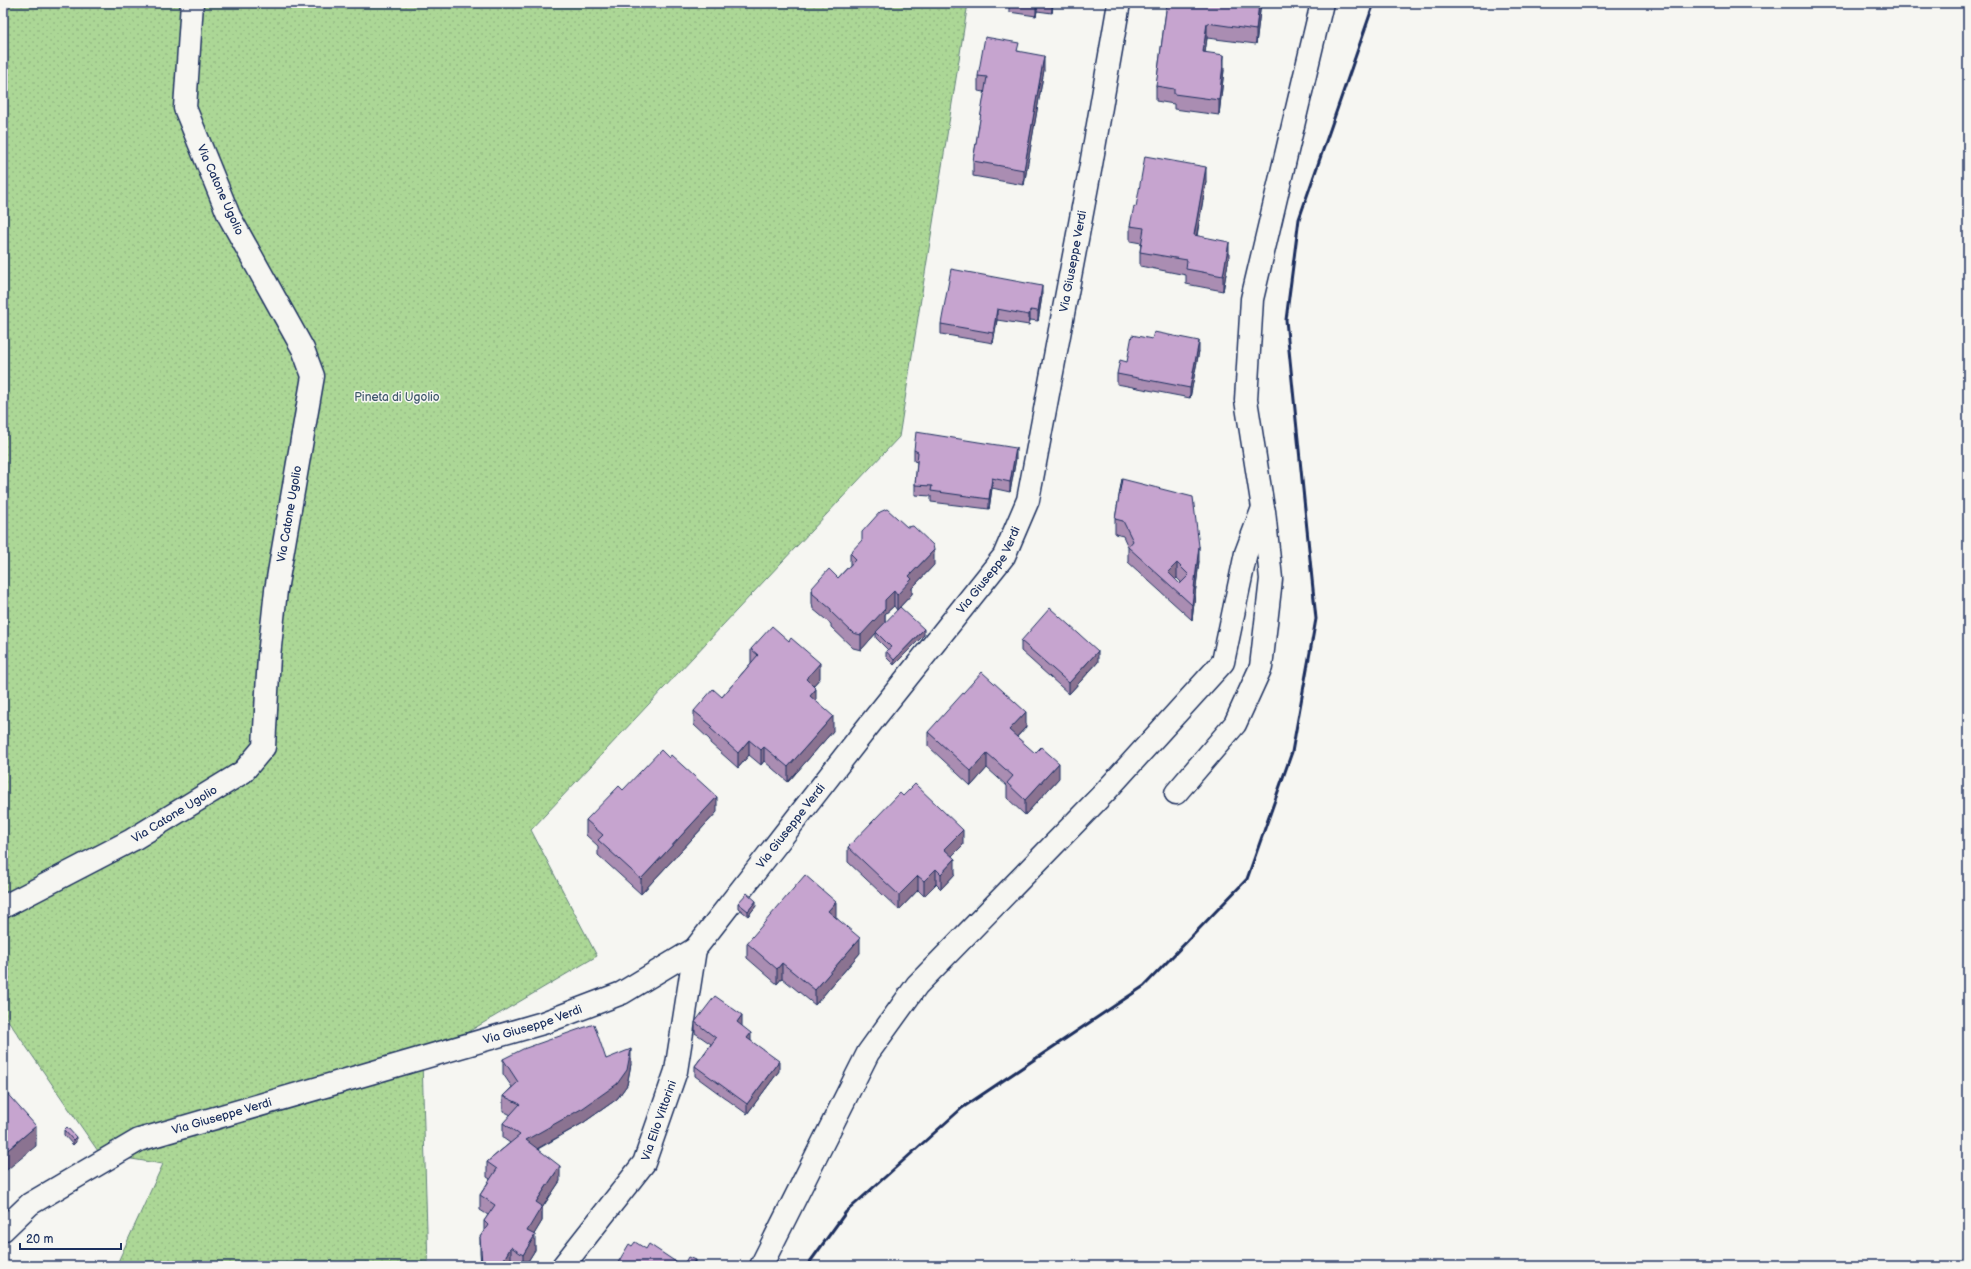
<svg xmlns="http://www.w3.org/2000/svg" width="1971" height="1269" font-family="'Balsamiq Sans',sans-serif">
  <style>
    .park { fill: url(#park-dots); stroke: #64837a }
    .lines { fill: none; stroke-linecap: round; stroke-linejoin: round }
    .minor-casing { stroke: #1b2f5e; stroke-width: 25 }
    .minor { stroke: #f6f6f2; stroke-width: 22 }
    .rail { stroke: #1b2f5e; stroke-width: 3 }
    .wall { fill: #aa8db2; stroke: #1b2f5e; fill-rule: evenodd }
    .shaded-wall { fill: #8b7391; stroke: #1b2f5e }
    .building { fill: #c6a4cf; stroke: #1b2f5e; fill-rule: evenodd }
    .labels { text-anchor: middle; dominant-baseline: central; stroke-width: 3; stroke-linejoin: round; paint-order: stroke }
    .street-label { font-size: 12px; fill: #1b2f5e; stroke: #f6f6f2 }
    .park-label { font-size: 12px; fill: #3f596c; stroke: #f6f6f2 }
  </style>
  <defs>
    <pattern id="park-dots" width="8" height="8" patternUnits="userSpaceOnUse"><rect width="8" height="8" fill="#acd796"/><path d="M2 2h.1M6 6h.1" fill="none" stroke="#93b984" stroke-width="1.8" stroke-linecap="round"/></pattern>
  </defs>
  <rect width="100%" height="100%" fill="#f6f6f2"/>
  <filter id="ink" filterUnits="userSpaceOnUse"><feTurbulence type="fractalNoise" baseFrequency=".025" numOctaves="2"/><feDisplacementMap in="SourceGraphic" scale="8" xChannelSelector="R" yChannelSelector="G"/><feConvolveMatrix kernelMatrix="1 2 1 2 8 2 1 2 1" color-interpolation-filters="sRGB"/></filter>
  <g filter="url(#ink)">
    <!-- park -->
    <path class="park" d="M3 3H968L899 437 531 830 597 956 422 1059 428 1266H116L163 1164 100 1154 3 1013Z"/>
    <g class="lines">
      <!-- minor casing -->
      <g class="minor-casing">
        <g id="minor">
          <path d="M1176 793 1235 724 1261 667 1271 579 1264 511"/>
          <path id="s1" d="M3 907 132 840 243 772 264 747 269 656 276 590 313 376 303 349 229 216 185 108 192 3"/>
          <path id="s2" d="M3 1230 30 1204 139 1140 543 1023 622 993 695 949 866 729 1004 556 1028 500 1091 165 1119 3"/>
          <path id="s3" d="M563 1266 644 1163 676 1071 695 949"/>
          <path d="M761 1266 868 1053 917 985 1105 792 1223 662 1246 553 1263 508 1246 400 1252 299 1322 3"/>
        </g>
      </g>
      <!-- minor -->
      <use href="#minor" class="minor"/>
      <!-- rail -->
      <path class="rail" d="M807 1266 846 1212 962 1108 1144 986 1247 879 1292 752 1316 619 1286 320 1299 219 1374 3"/>
    </g>
    <!-- wall -->
    <path class="wall" d="M1001 3H1053L1052 13 1037 11 1036 16 1009 12V4Z
      M1167 3H1261L1256 44 1207 38 1205 52 1224 70 1219 115 1174 109V104L1156 101V86Z
      M1019 51 1044 70 1024 185 973 176V161L985 92 978 91V76Z
      M1206 182 1197 236 1229 257 1223 291 1186 284V275L1140 266V252L1141 243 1130 241V226L1136 207Z
      M1042 296 1038 321 1030 320 1029 325 997 320 993 343 941 334V324Z
      M1199 351 1190 398 1117 384V374L1127 362Z
      M914 450 1016 458 1010 492 992 488 989 509 931 502V496L915 495V485L917 462 914 461Z
      M1122 479 1199 561 1192 620 1128 562V547L1123 536 1115 534V519ZM1177 578 1181 582 1180 584 1175 579Z
      M850 553 934 565 912 588V594L897 610 894 606 885 614V623L924 635 894 665 886 657V651L888 650 876 638V633L861 650 853 648 831 627V624L813 609 812 603V588L838 578 850 565Z
      M1021 641 1098 662 1069 694 1021 651Z
      M751 649 820 678 813 686 816 702 833 731 788 782 764 761 761 765 749 755 738 768 710 743V740L694 725V711L722 697 751 663Z
      M1026 727 1017 737 1059 778 1025 815 1007 798V786L987 768 971 786 928 746V732Z
      M623 790 717 812 641 894 598 855V846L586 835V820Z
      M963 845 952 856 955 874 941 889 936 884 924 896 918 890 899 910 848 862V847Z
      M738 903 756 906 748 916 738 908Z
      M836 917 860 953 815 1005 782 978 777 984 747 958V943Z
      M695 1022 742 1026 751 1041 779 1071 747 1114 695 1076V1066L711 1044 695 1033Z
      M503 1059H606L631 1064 627 1085 617 1099 583 1123 538 1149 560 1181 542 1208V1221L534 1234 535 1250 525 1266H517L511 1262 509 1266H481L480 1252V1237L484 1231V1221L488 1215 480 1210V1195L490 1179 487 1177V1162L510 1143 503 1138V1123L511 1115 503 1111V1096L512 1087 503 1074Z
      M64 1130 76 1142 73 1145 64 1135Z"/>
    <!-- shaded-wall -->
    <path class="shaded-wall" d="M1036 3H1037V11L1036 16Z
      M1052 3H1053L1052 13Z
      M1259 3H1261L1256 44V30Z
      M1207 23V38L1203 67V52Z
      M1224 55V70L1219 115V100Z
      M1044 56V70L1024 185V170Z
      M1206 167V182L1194 250V235Z
      M1229 242V257L1223 291V276Z
      M1042 286V296L1038 321V311Z
      M997 309V320L993 343V333Z
      M1030 310V320L1029 325V315Z
      M1199 341V351L1190 398V388Z
      M1016 448V458L1010 492V482Z
      M992 478V488L989 509V499Z
      M1199 546V561L1192 620V605Z
      M934 550V565L912 588V594L897 610V595L909 576Z
      M1177 563V578L1170 585 1168 572Z
      M894 591V606L885 614V623L861 650V635L885 600Z
      M924 629V635L894 665V660Z
      M1098 651V662L1069 694V683Z
      M820 663V678L806 694V679Z
      M816 689V704L810 696Z
      M1026 712V727L1009 745V730Z
      M833 716V731L788 782V767Z
      M749 740V755L738 768V753Z
      M764 747V761L761 765V750Z
      M987 753V768L971 786V771Z
      M1059 763V778L1025 815V800Z
      M717 797V812L641 894V879Z
      M963 830V845L944 864V849Z
      M955 859V874L941 889V874Z
      M936 869V884L924 896V881Z
      M918 876V890L899 910V895Z
      M756 901V906L748 916V911Z
      M836 902V917L828 926V911Z
      M860 938V953L815 1005V990Z
      M782 963V978L777 984V969Z
      M742 1015V1026L737 1032V1022Z
      M751 1033V1043L747 1038Z
      M631 1049V1064L627 1085 617 1099 583 1123 526 1155V1140Z
      M779 1061V1071L747 1114V1104Z
      M36 1126V1146L3 1173V1154Z
      M76 1137V1142L73 1145V1140Z
      M560 1166V1181L542 1208V1221L527 1246V1231L536 1202Z
      M535 1235V1250L525 1266H523V1255Z
      M511 1247V1262L509 1266H500Z
      M695 1260V1266H691Z"/>
    <!-- building -->
    <path class="building" d="M1167 3H1259L1256 30 1207 23 1203 52 1224 55 1219 100 1174 94V89L1156 86Z
      M985 37 1019 43 1017 51 1044 56 1024 170 973 161 987 77 978 76Z
      M1145 156 1206 167 1194 235 1229 242 1223 276 1186 269 1187 260 1140 252 1144 228 1130 226 1134 206 1136 207Z
      M951 269 1042 286 1038 311 1030 310 1029 315 997 309 993 333 941 324Z
      M1154 332 1199 341 1190 388 1117 374 1120 360 1127 362 1132 335 1152 339Z
      M916 432 1016 448 1010 482 992 478 989 499 931 491 932 486 915 485 918 452 914 450Z
      M1122 479 1193 497 1199 546 1192 605 1128 547 1133 541 1123 521 1115 519ZM1177 563 1189 575 1180 584 1168 572Z
      M887 509 907 527 913 526 933 545 934 550 909 576 912 579 897 595 894 591 885 600V609L861 635 853 633 831 612V609L813 594 812 588 829 569 838 578 856 559 850 553 862 540V532L880 512Z
      M900 607 924 629 894 660 886 651 891 647 876 632Z
      M1050 608 1098 651 1069 683 1021 641Z
      M772 626 789 641 791 638 820 663 806 679 816 689 810 696 833 716 788 767 764 747 761 750 749 740 738 753 710 728 712 726 694 711 713 689 722 697 758 655 751 649Z
      M982 672 1026 712 1009 730 1035 753 1041 747 1059 763 1025 800 1007 783 1013 776 987 753 971 771 928 732Z
      M661 750 669 758 671 755 717 797 641 879 598 840 603 835 586 820 619 786 623 790Z
      M915 784 963 830 944 849 955 859 941 874 936 869 924 881 918 876 899 895 848 847 900 793 903 796Z
      M805 875 836 902 828 911 860 938 815 990 782 963 777 969 747 943Z
      M747 893 756 901 748 911 738 903Z
      M715 996 742 1015 737 1022 751 1033 747 1038 779 1061 747 1104 695 1066 716 1038 695 1022Z
      M594 1024 606 1059 631 1049 627 1070 617 1084 583 1108 526 1140 560 1166 536 1202 542 1206 527 1231 535 1235 523 1255 511 1247 500 1266H487L482 1263 480 1237 488 1225 484 1221 495 1205 480 1195 497 1169 487 1162 520 1135 503 1123 520 1104 503 1096 518 1082 503 1059 523 1049Z
      M3 1089 36 1126 3 1154Z
      M67 1127 76 1137 73 1140 64 1130Z
      M635 1242 646 1249 649 1244 682 1266H616L629 1244 632 1246Z
      M688 1257 695 1260 691 1266H683Z"/>
  </g>
  <g class="labels">
    <!-- street labels -->
    <g class="street-label">
      <text transform="translate(220 190) rotate(66)">Via Catone Ugolio</text>
      <text stroke="none"><textPath href="#s2" startOffset="1558">Via Giuseppe Verdi</textPath></text>
      <text stroke="none"><textPath href="#s1" startOffset="543">Via Catone Ugolio</textPath></text>
      <text stroke="none"><textPath href="#s2" startOffset="1234">Via Giuseppe Verdi</textPath></text>
      <text stroke="none"><textPath href="#s1" startOffset="195">Via Catone Ugolio</textPath></text>
      <text stroke="none"><textPath href="#s2" startOffset="910">Via Giuseppe Verdi</textPath></text>
      <text stroke="none"><textPath href="#s2" startOffset="574">Via Giuseppe Verdi</textPath></text>
      <text stroke="none"><textPath href="#s2" startOffset="250">Via Giuseppe Verdi</textPath></text>
      <text stroke="none"><textPath href="#s3" startOffset="176">Via Elio Vittorini</textPath></text>
    </g>
    <!-- park labels -->
    <g class="park-label">
      <text x="397" y="397">Pineta di Ugolio</text>
    </g>
  </g>
  <!-- margin -->
  <rect width="1971" height="1269" fill="none" stroke="#f6f6f2" stroke-width="16"/>
  <rect x="8" y="8" width="1955" height="1253" fill="none" stroke="#1b2f5e" stroke-width="1.5" filter="url(#ink)"/>
  <!-- scale -->
  <path d="M20 1243v6h101v-6" fill="none" stroke="#1b2f5e" stroke-width="2"/>
  <text x="26" y="1243" font-size="12" fill="#1b2f5e" stroke="#f6f6f2" stroke-width="3" paint-order="stroke">20 m</text>
</svg>
